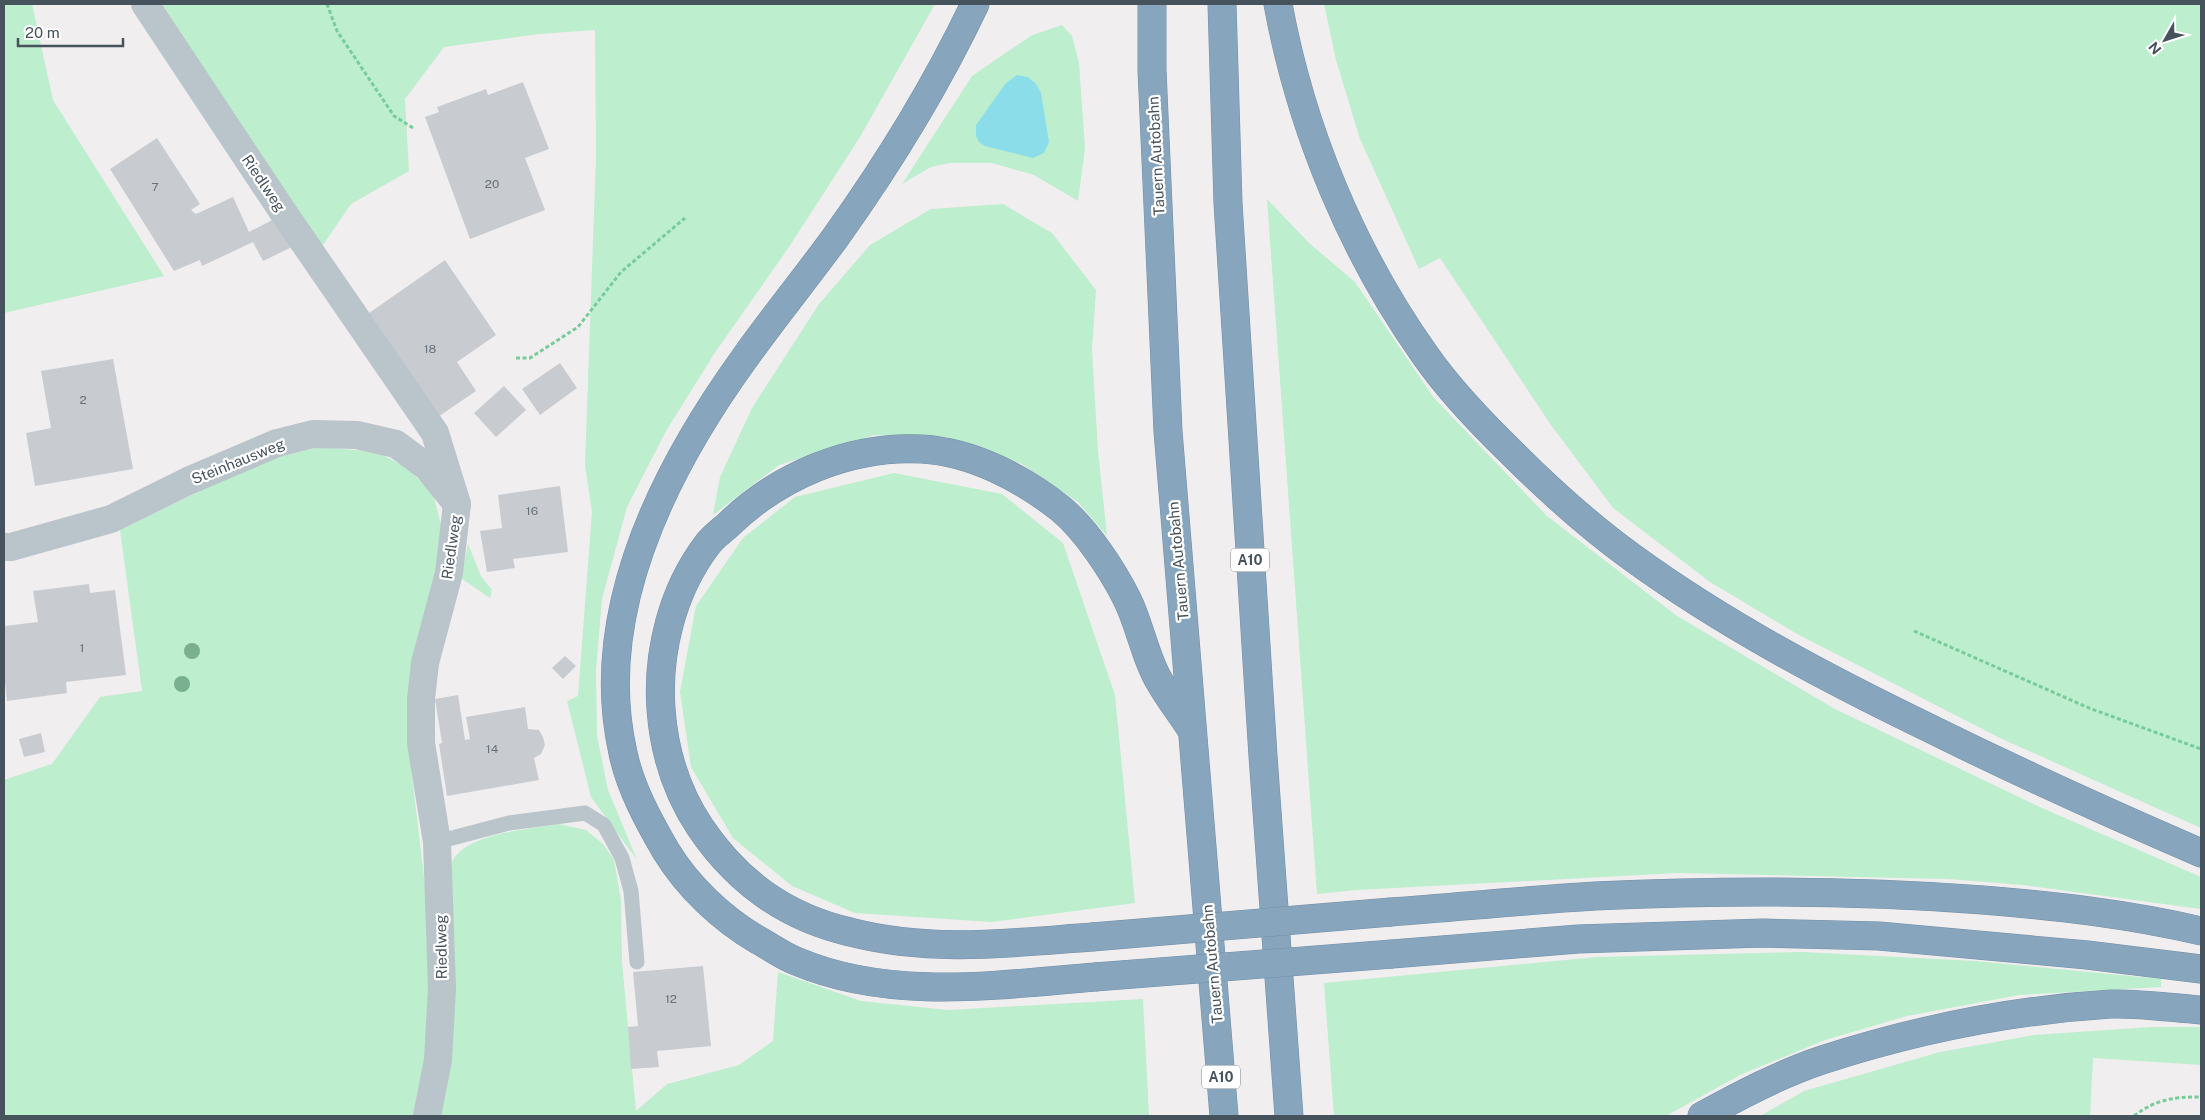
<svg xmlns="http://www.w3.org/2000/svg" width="2205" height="1120" font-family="'Public Sans',sans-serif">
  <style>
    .green { fill: #bdeecd }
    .water { fill: #8bddea }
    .building { fill: #c8ccd1 }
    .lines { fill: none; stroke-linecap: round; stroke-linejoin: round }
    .motorway-casing { stroke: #7290a8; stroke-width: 29 }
    .path { stroke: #76cc9b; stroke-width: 3; stroke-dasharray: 4 2.5; stroke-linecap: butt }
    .service { stroke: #bac4cb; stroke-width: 15 }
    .minor { stroke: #bac4cb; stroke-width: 28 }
    .tertiary { stroke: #bac4cb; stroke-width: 28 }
    .motorway { stroke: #87a5bd; stroke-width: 28 }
    .motorway-bridge-casing { stroke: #7290a8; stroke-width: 29; stroke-linecap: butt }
    .motorway-bridge { stroke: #87a5bd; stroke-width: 28 }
    .tree { fill: #7aaf90 }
    .labels { text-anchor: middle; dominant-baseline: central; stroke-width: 4.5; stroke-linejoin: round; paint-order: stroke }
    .number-label { font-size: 12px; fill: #677179 }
    .shield { fill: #fff; stroke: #7e878d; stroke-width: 1 }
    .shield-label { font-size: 14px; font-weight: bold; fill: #47535c }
    .street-label { font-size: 15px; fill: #47535c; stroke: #fff }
  </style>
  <rect width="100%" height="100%" fill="#f1eeef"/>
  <!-- green -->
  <path class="green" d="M4 4H32L53 100 164 276 4 313Z
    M157 4H935L860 137 789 247 714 354 666 431 627 507 602 599 596 671 597 736 608 790 637 860 591 797 567 701 578 696 592 512 585 465 596 156 595 30 539 34 444 47 405 99 409 171 351 204 319 251Z
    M1324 4H2201V828L2000 738 1799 635 1710 582 1613 508 1551 425 1440 258 1419 269 1360 139 1336 60Z
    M1062 25 1072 36 1079 63 1085 148 1078 201 1034 175 992 163H950L931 167 902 184 972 76 1032 35Z
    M1267 199 1309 243 1355 282 1434 398 1547 516 1677 616 1835 709 2042 808 2201 877V909L2023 885 1948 879 1678 873 1356 890 1317 894Z
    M1003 204 1052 233 1096 290 1092 350 1098 451 1107 536 1078 502 1022 464 946 437 874 435 779 465 713 515 720 477 752 408 819 304 870 245 931 209Z
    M321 447 377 452 407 468 433 494 443 532 408 722 411 768 434 961 428 1064 414 1116H4V780L52 764 100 697 142 691 120 530 270 457Z
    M894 473 1002 494 1063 543 1115 695 1135 903 991 922 855 913 792 886 733 838 691 767 680 692 696 606 743 538 795 497Z
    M468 544 481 576 492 590 490 598 461 578Z
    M559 824 586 830 603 844 614 860 621 900 622 962 636 1111 667 1084 739 1065 773 1041 778 972 861 1001 948 1010 1143 999 1149 1116H438L450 876C451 870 451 861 455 857 473 833 530 829 559 824Z
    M1803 952 1975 961 2161 979V987L2019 995 1907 1016 1825 1040 1742 1074 1666 1116H1334L1324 983 1597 957Z
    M2151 1027H2201V1065L2093 1058 2090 1116H1760L1804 1091 1940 1052 2034 1035Z"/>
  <!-- water -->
  <path class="water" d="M1017 75 1028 77 1036 84 1041 93 1049 142 1044 153 1033 158 985 146 979 142 976 136V125L1006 83Z"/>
  <!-- building -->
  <path class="building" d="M523 82 549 149 525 158 545 210 470 239 425 117 439 112 437 107 486 89 488 95Z
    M157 138 200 204 191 210 196 214 233 197 249 232 274 219 292 247 263 261 253 242 202 266 200 260 174 271 110 169Z
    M445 260 496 335 457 362 476 391 432 421 362 318Z
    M113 359 133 469 35 486 26 433 51 428 41 371Z
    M560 363 577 388 540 415 522 389Z
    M504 386 526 410 496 437 474 413Z
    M560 486 568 552 513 559 515 568 487 572 480 531 502 528 498 495Z
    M89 584 90 593 115 590 126 675 66 682 67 693 7 701 4 672V626L38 622 33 591Z
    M565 656 576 666 563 679 552 668Z
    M458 695 465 740 470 739 466 717 525 707 528 729 539 730 543 737 545 745 541 754 534 758 539 780 447 796 439 744 442 743 435 699Z
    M41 733 45 752 24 757 19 739Z
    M703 966 711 1046 657 1051 659 1067 631 1069 628 1027 638 1026 633 972Z"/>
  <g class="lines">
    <!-- motorway casing -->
    <g class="motorway-casing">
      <path id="motorway" d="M975 4C936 86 888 164 835 238 805 279 773 318 744 359 664 470 591 612 623 753 630 787 648 820 666 851 688 887 722 919 758 940 771 947 783 956 796 961 890 1001 997 985 1095 977
        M1152 4V70L1168 431 1224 1116
        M1222 4 1228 203 1263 756 1289 1116
        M1278 4C1301 129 1352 252 1425 355 1450 391 1481 423 1513 454 1550 491 1590 527 1633 558 1724 624 1824 677 1925 726 2016 771 2108 813 2201 853
        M1391 912C1459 907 1527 900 1595 896 1724 890 1854 890 1983 900 2056 906 2129 914 2201 931
        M1092 937C1009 943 932 953 850 932 785 917 737 882 700 827 676 791 664 751 661 709 657 653 672 591 707 545 712 538 720 532 727 526 778 476 850 445 922 449 972 452 1022 478 1061 509 1086 530 1112 569 1127 599 1138 621 1143 647 1154 671 1163 691 1179 710 1191 729
        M1392 954 1578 939 1763 933 1879 936 2087 955 2201 969
        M1702 1116C1741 1095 1780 1074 1822 1060 1915 1030 2013 1010 2111 1004 2140 1003 2172 1008 2201 1010"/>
    </g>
    <!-- path -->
    <path class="path" d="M327 4 337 31 394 116 413 128
      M516 358H530L578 327 621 272 685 218
      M1914 631 2089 708 2201 749
      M2134 1116C2156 1099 2174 1097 2201 1097"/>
    <!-- service -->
    <path class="service" d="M437 842 509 823 585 813 604 825 622 858 631 891 637 962"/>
    <!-- minor -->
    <path class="minor" d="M4 547H11L111 519 188 481 277 443 313 434 357 435 396 444 427 467 457 504"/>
    <!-- tertiary -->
    <path class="tertiary" d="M145 4 283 212 435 433 457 504 449 573 425 663 421 699V743L437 842 442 988 438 1060 427 1116"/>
    <!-- motorway -->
    <use href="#motorway" class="motorway"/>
    <!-- motorway-bridge casing -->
    <g class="motorway-bridge-casing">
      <path id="motorway-bridge" d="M1092 937 1391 912
        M1095 977 1392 954"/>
    </g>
    <!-- motorway-bridge -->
    <use href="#motorway-bridge" class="motorway-bridge"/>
  </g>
  <!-- trees -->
  <g class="tree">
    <circle cx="192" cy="651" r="8"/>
    <circle cx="182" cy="684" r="8"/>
  </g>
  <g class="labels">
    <!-- number labels -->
    <g class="number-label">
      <text x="492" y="184">20</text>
      <text x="155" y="187">7</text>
      <text x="430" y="349">18</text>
      <text x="83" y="400">2</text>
      <text x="532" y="511">16</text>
      <text x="82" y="648">1</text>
      <text x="492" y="749">14</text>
      <text x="671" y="999">12</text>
    </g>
    <!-- shield labels -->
    <g class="shield">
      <rect x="1231" y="548.5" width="38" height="23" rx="4"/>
      <rect x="1202" y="1065.5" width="38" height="23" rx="4"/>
    </g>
    <g class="shield-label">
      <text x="1250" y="560">A10</text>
      <text x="1221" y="1077">A10</text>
    </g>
    <!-- street labels -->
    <g class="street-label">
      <text transform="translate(1156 156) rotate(-93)">Tauern Autobahn</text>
      <text transform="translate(264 183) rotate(56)">Riedlweg</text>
      <text transform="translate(238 461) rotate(-22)">Steinhausweg</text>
      <text transform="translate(451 547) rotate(-82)">Riedlweg</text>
      <text transform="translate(1178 561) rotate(-95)">Tauern Autobahn</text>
      <text transform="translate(441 947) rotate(-91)">Riedlweg</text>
      <text transform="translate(1212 964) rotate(-95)">Tauern Autobahn</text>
    </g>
  </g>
  <!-- border -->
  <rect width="2205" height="1120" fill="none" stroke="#47535c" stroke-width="10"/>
  <!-- north arrow -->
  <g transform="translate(2165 40) rotate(231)" stroke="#ffffff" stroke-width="4" paint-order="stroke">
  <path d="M0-4L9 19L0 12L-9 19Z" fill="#47535c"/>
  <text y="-8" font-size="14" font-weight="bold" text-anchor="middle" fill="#47535c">N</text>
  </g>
  <!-- scale -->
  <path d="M18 38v8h105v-8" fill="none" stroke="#47535c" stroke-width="2.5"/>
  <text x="25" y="38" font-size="15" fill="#47535c" stroke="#ffffff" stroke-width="4" paint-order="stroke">20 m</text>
</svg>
